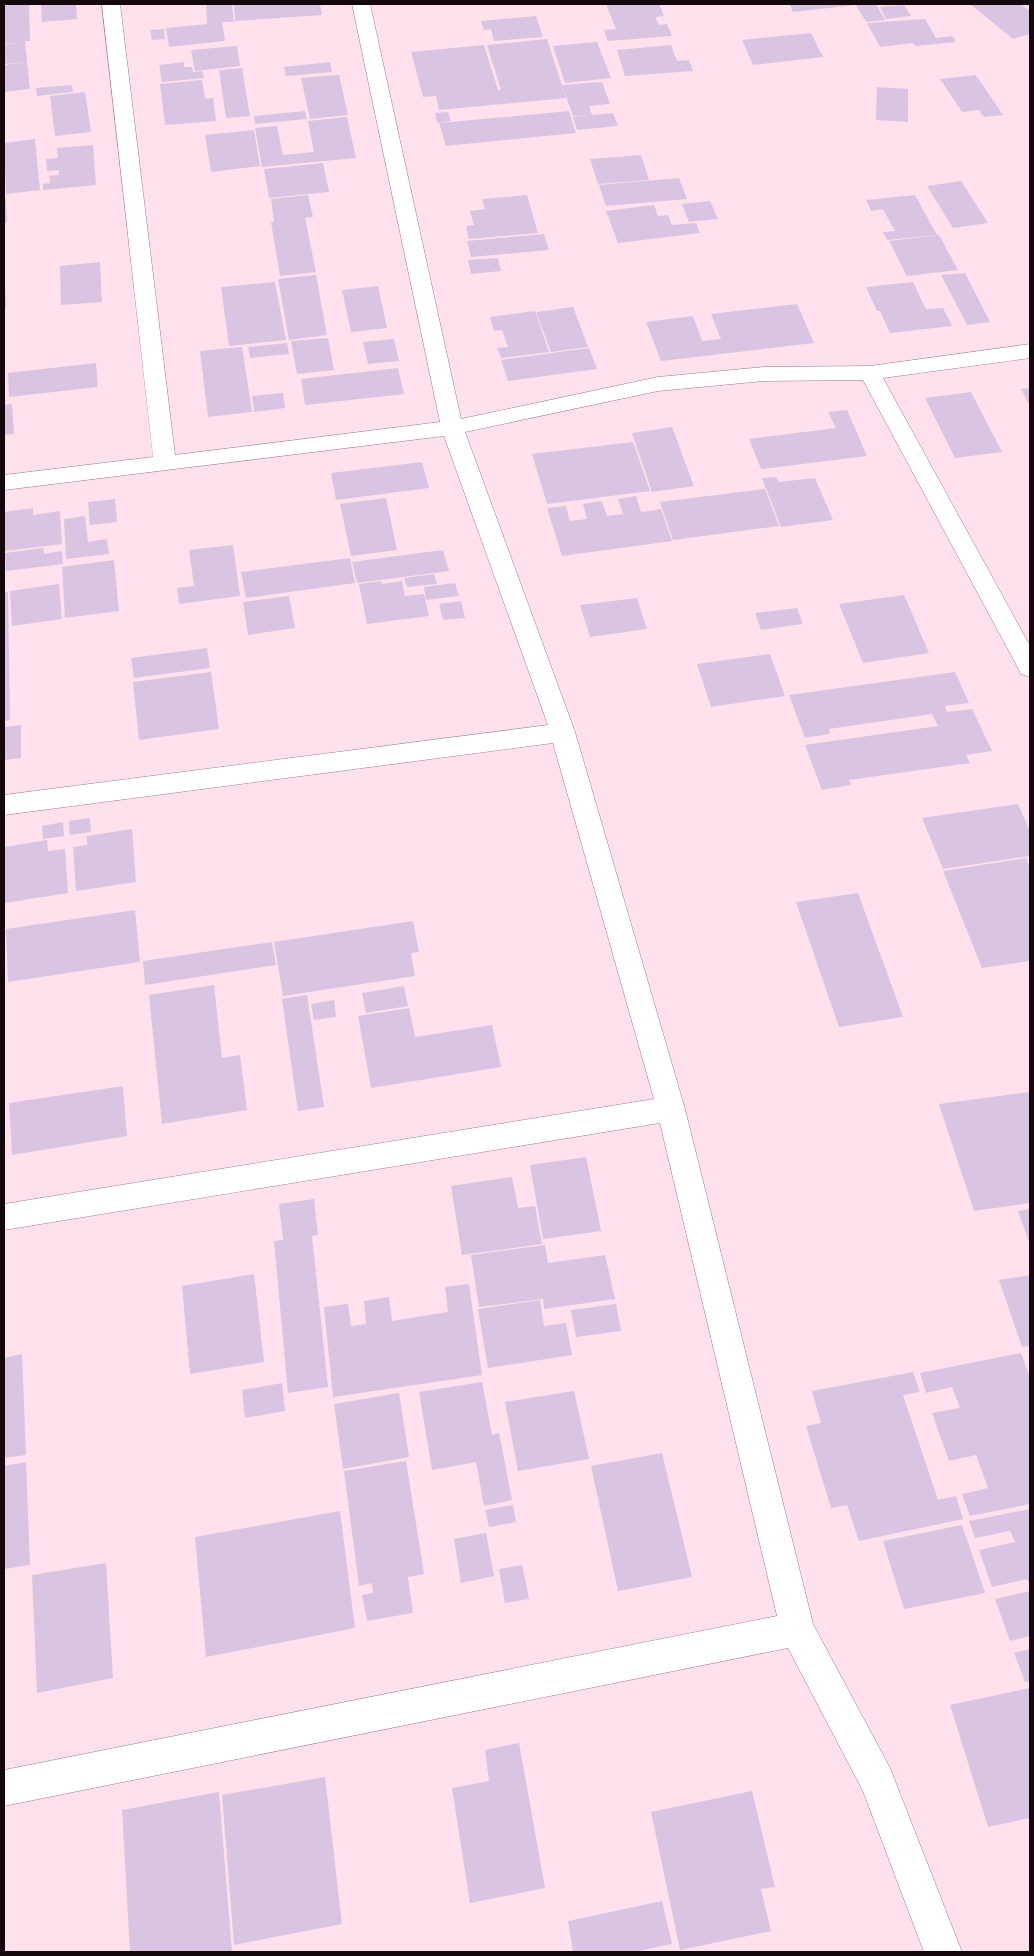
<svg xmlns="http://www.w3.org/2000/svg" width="1034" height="1956" font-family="'Work Sans',sans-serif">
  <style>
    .building { fill: #d9c5e1 }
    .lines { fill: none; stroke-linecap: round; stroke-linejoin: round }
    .minor-casing { stroke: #9b7987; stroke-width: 1 }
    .minor { fill: #fff; fill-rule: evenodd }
  </style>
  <rect width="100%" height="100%" fill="#ffe1ed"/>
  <!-- building -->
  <path class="building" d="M4 4H29L30 41H25L27 62 4 64V44L16 43H4Z
    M41 4H76L77 19 42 22Z
    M206 4H232L234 22H222L225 41 169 47 166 28 218 23 207 24Z
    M234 4H320L322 15 235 21Z
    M606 4H659L664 16 655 17 659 25 667 24 672 36 608 41 604 30 616 29Z
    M789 4H876L885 20 866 22 856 5 793 12Z
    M970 4H1020L1030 11V34L1013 39Z
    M904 5 911 16 886 19 880 7Z
    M536 16 543 37 494 41 491 29 484 30 481 21Z
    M925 19 936 38 953 36 956 42 915 46 913 43 880 47 867 23Z
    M164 29 165 39 152 40 150 30Z
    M811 33 823 57 753 65 742 40Z
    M547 39 566 98 439 110 436 96 423 97 411 52 484 45 498 90H501L487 45Z
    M597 42 611 78 565 83 553 46Z
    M671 45 677 61 689 60 693 71 625 76 617 50Z
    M237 46 240 66 195 71 191 50Z
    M27 62 30 89 4 92V65Z
    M184 62V67H192L193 72 202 71 204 78 162 82 159 65Z
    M330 62 332 72 286 76 284 67Z
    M242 68 250 116 226 118 219 70Z
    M339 75 348 115 310 119 301 78Z
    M976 75 1003 115 984 117 979 110 962 112 940 79Z
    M202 80 205 99 213 98 216 121 165 125 160 84Z
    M602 82 610 104 589 106 592 115 613 113 618 126 577 130 573 117 588 115 573 116 562 85Z
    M72 85 73 92 37 96 36 88Z
    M877 87 908 89V122L876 120Z
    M85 92 91 132 55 136 50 96Z
    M305 111 307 119 255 124 254 116Z
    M569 111 576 133 446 146 439 123Z
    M448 112 451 121 437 123 435 113Z
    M347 117 356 158 262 167 255 128 277 126 283 155 314 152 308 121Z
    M254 130 260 166 211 172 205 135Z
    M35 139 40 190 6 194 4 143Z
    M93 145 96 185 43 190V184L50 183 49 176 59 175V170L47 171 46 159 58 158 57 148Z
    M641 155 649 180 598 184 590 159Z
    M323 163 329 192 269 198 264 169Z
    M679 178 687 199 606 206 599 185Z
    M961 181 988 223 953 228 927 186Z
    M308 195 313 217 305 218 316 272 280 276 271 222H274L271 199Z
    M527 195 538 233 469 239 466 226 474 225 470 211 485 209 482 199Z
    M915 195 937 235 887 240 883 232 895 231 883 209 871 211 866 200Z
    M6 198 7 223H4V199Z
    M710 201 718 219 689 222 682 204Z
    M654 205 658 216 668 215 672 225 696 223 700 233 618 243 606 211Z
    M544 234 549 250 471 257 467 241Z
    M939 235 958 270 907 276 889 241Z
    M498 258 501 271 471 274 468 260Z
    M100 262 102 302 61 305 60 266Z
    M965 273 990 322 967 325 941 275Z
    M316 275 327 335 289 340 278 279Z
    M4 282H5L6 308 4 309Z
    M275 282 286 340 229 346 221 287Z
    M913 282 926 309 943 308 952 326 890 333 880 311H877L866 287Z
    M378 286 387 328 351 332 342 290Z
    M797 304 814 343 661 361 646 322 693 316 702 341 721 339 711 314Z
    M573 307 588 347 551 352 536 312Z
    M535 311 549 352 501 358 497 348 508 347 502 330 494 331 490 317Z
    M328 338 334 370 297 374 291 341Z
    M394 339 399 361 368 364 363 342Z
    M287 343 289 354 250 358 248 347Z
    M242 347 252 412 208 417 200 351Z
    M589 348 597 369 508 381 501 360Z
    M96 363 98 387 9 397 8 373Z
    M398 368 404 394 305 405 301 379Z
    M1030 388V406L1021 389Z
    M971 392 1002 452 955 458 925 398Z
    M283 393 285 408 254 412 252 396Z
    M12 404 14 434 4 435V405Z
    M847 410 867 456 761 469 749 439 836 428 828 412Z
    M672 427 694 486 652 492 632 433Z
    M633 442 650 491 547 504 532 454Z
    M422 462 429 488 336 500 331 473Z
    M776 477 779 482 815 478 833 520 781 527 762 478Z
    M765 489 779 526 673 540 660 502Z
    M636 496 641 512 661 509 672 541 562 556 547 508 566 506 570 521 587 519 583 504 602 501 607 516 623 514 618 499Z
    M386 498 397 550 351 556 340 504Z
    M115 499 117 522 90 525 88 502Z
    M33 508V515L60 511 62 544 5 551 4 512Z
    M85 516 88 542 107 539 109 554 66 559 64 519Z
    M233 545 240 596 179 604 177 588 194 586 189 550Z
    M43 548 44 554 62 551 63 564 6 571 5 553Z
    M443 550 449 571 357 583 352 562Z
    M350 558 355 583 246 598 241 572Z
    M114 560 119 611 65 618 62 567Z
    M434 574 437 584 407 587 404 578Z
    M381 581 382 584 402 581 405 596 424 594 429 616 367 624 359 584Z
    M455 583 459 596 426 600 424 587Z
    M59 584 62 619 12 626 10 591Z
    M8 592 10 720 4 721V593Z
    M904 595 929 653 863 663 839 604Z
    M289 596 295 628 248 635 243 602Z
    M637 598 647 629 590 637 580 605Z
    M461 601 465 618 443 620 439 604Z
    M797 608 803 624 761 630 755 613Z
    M207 648 210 668 134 678 131 658Z
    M770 654 785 696 711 707 697 664Z
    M211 672 219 729 139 740 133 682Z
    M955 672 969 703 945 706 947 712 972 709 992 751 966 755 970 763 849 780 851 785 822 790 805 745 938 726 932 714 829 729 830 734 805 738 789 695Z
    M21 725V758L4 760V727Z
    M1018 804 1030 831V856L943 869 922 818Z
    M90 818 91 832 70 835 69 821Z
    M63 822 64 836 43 839 42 826Z
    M132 829 136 882 76 891 73 847 87 845V836Z
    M47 840 48 851 65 849 68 893 5 903 4 847Z
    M1026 858 1030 868V961L982 968 943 871Z
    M858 893 903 1017 839 1027 796 902Z
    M135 910 140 962 8 982 6 929Z
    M413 921 419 952 411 953 415 976 283 996 274 942Z
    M272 942 276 965 145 985 143 961Z
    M214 985 222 1058 240 1055 247 1110 162 1124 149 995Z
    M404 986 408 1006 366 1013 362 993Z
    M307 995 324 1107 298 1111 282 999Z
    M334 1000 336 1017 314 1020 311 1004Z
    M409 1008 415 1037 492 1025 501 1067 371 1088 358 1016Z
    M123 1086 127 1136 12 1155 9 1103Z
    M1030 1092V1203L974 1211 939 1104Z
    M586 1157 601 1231 543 1239 530 1165Z
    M512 1177 518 1208 535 1206 542 1244 462 1255 451 1186Z
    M314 1199 318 1235 312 1236 328 1387 288 1393 274 1241 283 1240 279 1204Z
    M1030 1209V1245L1018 1211Z
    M545 1245 548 1263 605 1255 615 1299 544 1309 543 1299 479 1307 471 1255Z
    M254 1274 264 1362 190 1374 182 1286Z
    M1030 1275V1346L1022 1347 999 1280Z
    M469 1284 482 1375 333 1397 324 1307 348 1304 351 1326 366 1324 364 1301 389 1297 392 1321 448 1312 445 1287Z
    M540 1300 544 1326 566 1323 572 1355 488 1368 478 1309Z
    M616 1304 621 1331 576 1337 571 1310Z
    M1021 1353 1030 1377V1504L970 1516 962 1494 988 1488 976 1455 949 1461 932 1413 960 1408 952 1387 926 1393 920 1373Z
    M22 1354 26 1455 4 1458V1358Z
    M913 1372 920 1392 903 1395 938 1500 956 1496 963 1519 859 1541 847 1505 831 1508 806 1426 821 1423 812 1391Z
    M482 1382 492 1435 499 1433 512 1500 484 1506 476 1462 432 1470 419 1392Z
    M282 1383 285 1411 245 1418 242 1390Z
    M574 1391 589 1459 518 1471 505 1402Z
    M399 1393 409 1457 343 1469 334 1404Z
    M662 1453 692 1577 618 1591 591 1466Z
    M406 1461 424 1574 408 1577 413 1613 367 1621 362 1595 373 1593 372 1583 359 1586 344 1471Z
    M26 1462 30 1565 4 1569V1466Z
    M513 1505 516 1522 489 1527 485 1510Z
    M1030 1509V1586L1027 1579 992 1587 979 1550 1015 1542 1010 1531 975 1538 969 1521Z
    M340 1511 355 1628 206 1657 195 1537Z
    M962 1525 985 1593 904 1609 883 1541Z
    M486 1533 494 1576 461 1583 454 1539Z
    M106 1563 113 1678 37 1693 32 1575Z
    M522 1565 529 1599 505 1603 499 1569Z
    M1030 1591V1636L1010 1641 995 1599Z
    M1030 1649V1681L1025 1682 1014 1653Z
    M1030 1688V1818L988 1827 950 1705Z
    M519 1743 545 1888 470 1903 452 1788 489 1781 485 1750Z
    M325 1777 342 1924 234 1945 222 1795Z
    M752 1791 775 1887 761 1889 771 1931 680 1950 651 1812Z
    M219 1792 232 1952H130L122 1810Z
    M662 1901 672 1944 633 1952H573L568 1921Z"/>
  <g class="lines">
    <!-- minor casing -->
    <g class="minor-casing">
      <path id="minor" d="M102 4H120L175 455 440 422 352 4H370L461 419 658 377 764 367 870 366 1030 344V358L883 378 1030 646V677L1021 674 1018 668 863 380 764 381 658 391 465 432 575 732 685 1109 813 1624 890 1768 962 1952H924L863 1791 788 1648 4 1806V1770L777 1616 660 1123 4 1230V1204L654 1099 553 743 4 815V795L548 725 444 436 4 490V475L153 457Z"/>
    </g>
    <!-- minor -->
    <use href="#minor" class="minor"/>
  </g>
  <!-- border -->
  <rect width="1034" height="1956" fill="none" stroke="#14080d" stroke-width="10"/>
</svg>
